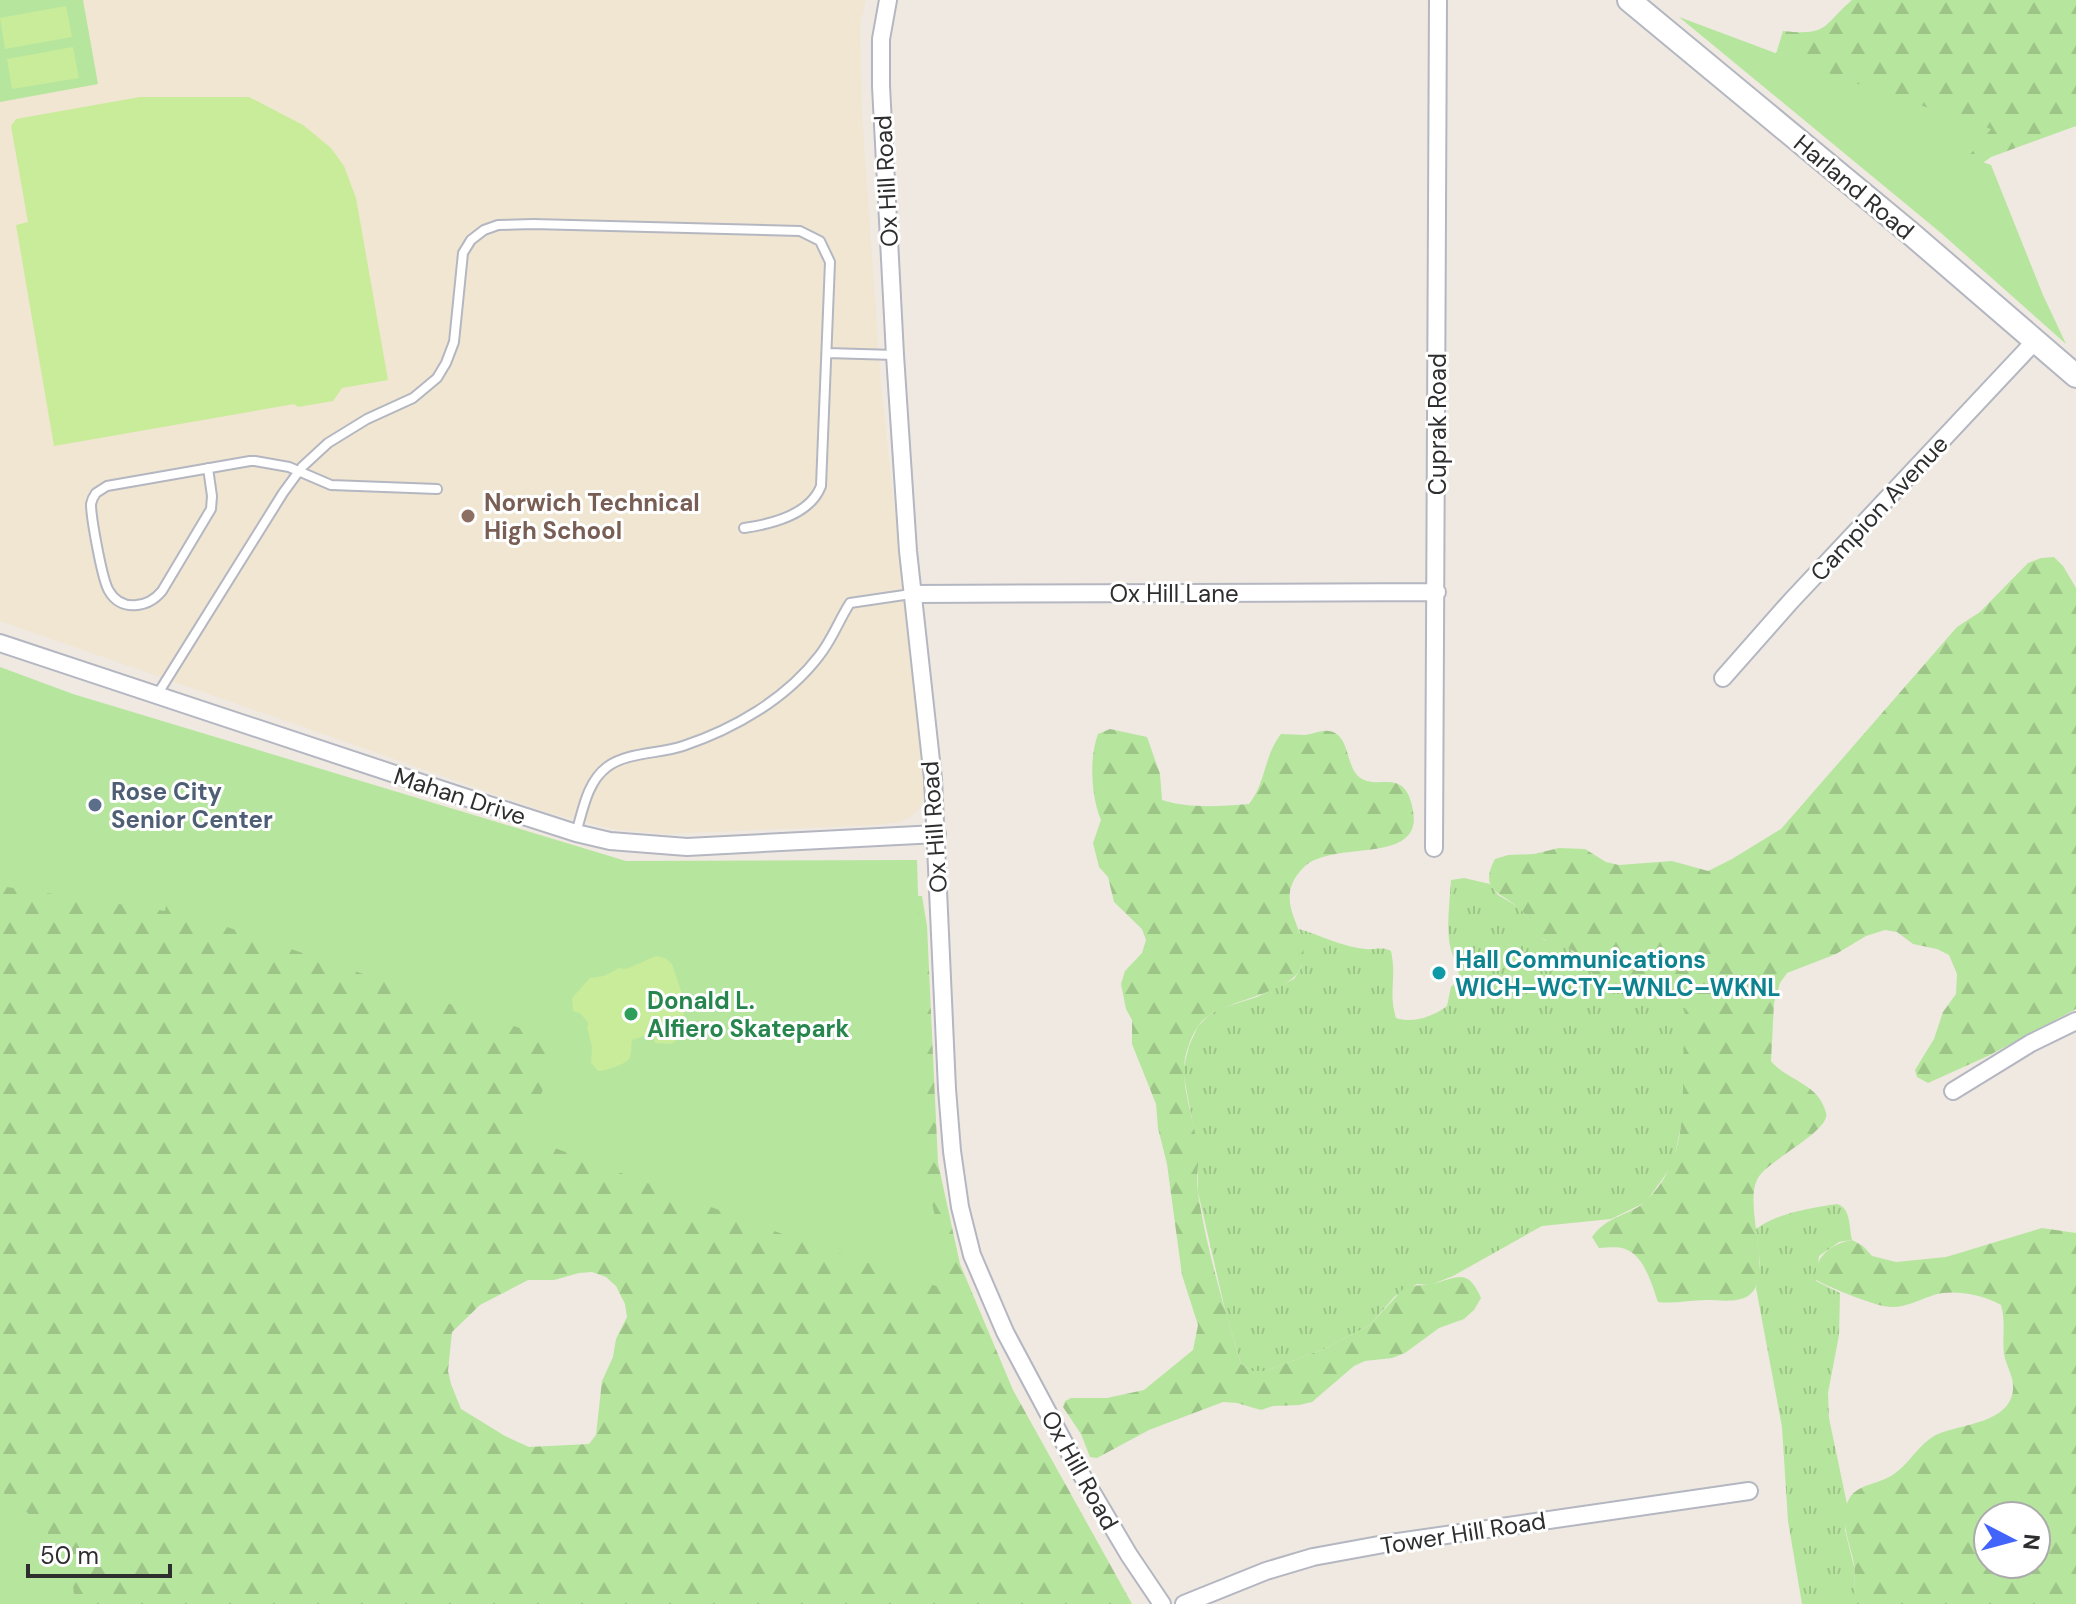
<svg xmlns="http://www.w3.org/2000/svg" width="2076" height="1604" font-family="'DM Sans',sans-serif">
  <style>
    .education { fill: #f0e6d1 }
    .grass { fill: url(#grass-tufts) }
    .forest { fill: url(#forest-firs); fill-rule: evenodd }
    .park { fill: #b6e59e }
    .pitch { fill: #c9ec9a }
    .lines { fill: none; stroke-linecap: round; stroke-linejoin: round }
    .lane-casing { stroke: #b4b7c1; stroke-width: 12 }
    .street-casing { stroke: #b4b7c1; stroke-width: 20 }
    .secondary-casing { stroke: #b4b7c1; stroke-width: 26 }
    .lane { stroke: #fff; stroke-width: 8 }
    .street { stroke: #fff; stroke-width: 16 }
    .secondary { stroke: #fff; stroke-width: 22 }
    .education-dot { fill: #8d6e63; stroke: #fff; stroke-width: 3 }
    .service-dot { fill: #5c6f8a; stroke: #fff; stroke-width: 3 }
    .culture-dot { fill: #0f9aa8; stroke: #fff; stroke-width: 3 }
    .leisure-dot { fill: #2e9e5b; stroke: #fff; stroke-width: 3 }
    .labels { text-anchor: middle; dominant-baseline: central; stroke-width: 6; stroke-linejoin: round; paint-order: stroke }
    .street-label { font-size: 24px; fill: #2e2e2e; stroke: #fff }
    .education-label { font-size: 24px; font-weight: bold; fill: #785e54; stroke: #fff; text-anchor: start }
    .service-label { font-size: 24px; font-weight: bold; fill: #4e5e75; stroke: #fff; text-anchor: start }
    .culture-label { font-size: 24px; font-weight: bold; fill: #0d838f; stroke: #fff; text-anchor: start }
    .leisure-label { font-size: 24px; font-weight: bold; fill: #27864d; stroke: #fff; text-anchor: start }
  </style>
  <defs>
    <pattern id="grass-tufts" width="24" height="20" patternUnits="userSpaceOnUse" patternTransform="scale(2)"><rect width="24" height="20" fill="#b6e59e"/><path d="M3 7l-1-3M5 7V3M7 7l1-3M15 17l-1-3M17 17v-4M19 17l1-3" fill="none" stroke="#9dc588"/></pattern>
    <pattern id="forest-firs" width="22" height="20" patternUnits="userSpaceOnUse" patternTransform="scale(2)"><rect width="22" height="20" fill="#b6e59e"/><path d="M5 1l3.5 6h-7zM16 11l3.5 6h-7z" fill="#9dc588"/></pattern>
  </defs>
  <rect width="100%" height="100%" fill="#efe9e1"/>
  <!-- education -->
  <path class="education" d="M0 0H866L860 24 862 115 881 386 925 787 921 806 912 816 900 822 875 825 666 834 612 829 546 812 0 621Z"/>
  <!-- grass -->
  <path class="grass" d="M1464 878 1490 884 1498 895 1520 908 1544 940 1569 948 1596 976 1607 981H1645L1670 987 1681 994 1686 1006 1684 1112 1673 1164 1646 1202 1611 1219 1542 1226 1453 1276 1430 1285 1417 1284 1395 1296 1370 1325 1324 1349 1265 1371H1252L1241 1364 1226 1314 1198 1192V1152L1183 1071 1189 1046 1198 1026 1208 1016 1219 1009 1257 997 1294 979 1301 968 1303 954 1299 929C1320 935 1345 948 1366 949 1375 950 1382 946 1391 951 1397 978 1388 992 1396 1018 1413 1024 1434 1016 1447 1006L1451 987 1460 978C1458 966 1453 958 1450 946 1446 925 1450 901 1451 880Z
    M1837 1204C1851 1208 1849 1227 1852 1240L1839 1242 1819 1256 1816 1281 1840 1293 1839 1335 1828 1393 1829 1418 1847 1504 1845 1530 1855 1571 1854 1604H1802L1788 1521 1782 1427 1756 1288 1760 1264 1756 1229C1777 1213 1811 1208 1837 1204Z"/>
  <!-- forest -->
  <path class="forest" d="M1852 0H2076V126L1991 157 1969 173 1776 54 1783 31C1829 36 1822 26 1852 0Z
    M2054 557 2063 566 2076 588V1009L1988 1056 1928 1083 1917 1077 1915 1070 1934 1039 1943 1012 1956 994 1957 974 1949 955 1937 949 1913 944 1897 932 1885 930 1866 936 1836 954 1787 973 1780 983 1774 1003 1771 1061C1787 1081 1819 1083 1826 1113 1831 1131 1768 1160 1758 1178 1742 1206 1776 1277 1748 1296 1737 1303 1719 1300 1706 1300 1690 1300 1674 1304 1658 1302 1652 1285 1644 1255 1625 1249 1617 1246 1606 1248 1599 1248L1592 1237C1608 1214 1631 1216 1647 1200 1686 1161 1683 1112 1683 1061 1684 1043 1685 1024 1686 1006 1666 963 1628 995 1599 978 1588 972 1583 959 1573 951 1565 945 1553 946 1545 940 1535 933 1530 919 1522 911 1504 892 1477 893 1495 859L1508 855 1534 854 1559 848 1585 849 1606 862 1619 865 1672 861 1708 871 1732 859 1781 829 1957 627 1980 612 2028 563 2041 558Z
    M1110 729 1147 737 1160 774 1162 800C1190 809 1221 806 1249 804 1266 783 1264 755 1281 734 1289 734 1297 735 1305 735 1313 734 1322 730 1329 731 1349 734 1346 763 1357 775 1374 793 1401 767 1411 802 1413 809 1415 819 1413 826 1404 861 1330 842 1304 867 1266 905 1317 932 1300 969 1288 995 1221 1000 1201 1022 1191 1034 1183 1057 1184 1073 1185 1099 1195 1125 1198 1151 1199 1165 1196 1179 1198 1193 1206 1247 1225 1311 1241 1364L1252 1371H1265L1324 1349 1370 1325 1405 1287C1414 1285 1423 1286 1432 1284 1456 1279 1467 1266 1481 1298L1474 1310 1464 1319 1439 1328 1405 1353 1392 1358 1365 1361 1354 1366 1312 1402 1299 1405 1273 1406 1261 1410 1237 1403 1223 1402 1149 1430 1097 1458 1090 1457 1081 1434 1063 1407 1065 1401 1071 1398H1107L1144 1390 1193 1350 1198 1325 1182 1275 1167 1164 1158 1128 1156 1104 1132 1044V1020L1126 1009 1121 984 1125 971 1142 953 1146 940 1142 929 1114 902 1108 877 1099 867 1093 843 1101 820C1091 797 1089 757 1098 734Z
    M0 867 922 896 927 926 938 1163 960 1264 1013 1390 1132 1604H0ZM592 1272 606 1277 616 1286 625 1304 627 1317 616 1339 613 1357 602 1381 596 1435 589 1444 529 1447 505 1436 461 1409 451 1384 448 1371 452 1332 480 1305 528 1280H554L579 1273Z
    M2042 1228 2076 1233V1604H1854C1853 1594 1855 1584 1855 1573 1854 1549 1838 1526 1848 1501 1855 1485 1874 1485 1889 1477 1907 1468 1916 1447 1934 1436 1955 1424 2011 1425 2013 1389 2014 1376 2006 1366 2004 1354 2002 1337 2006 1322 2001 1305 1984 1295 1954 1289 1934 1295 1921 1299 1907 1307 1892 1307 1876 1307 1831 1288 1816 1280 1813 1258 1830 1244 1852 1240L1863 1246 1872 1256 1896 1262 1946 1257ZM1988 1516H2036V1564H1988Z"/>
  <!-- park -->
  <path class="park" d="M0 0H83L98 84 0 102Z
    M1679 17 1858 84 1991 129 1968 157 1991 165 2043 295 2066 344 1941 233Z
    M0 667 73 694 626 861 917 860 926 1175 951 1291 785 1235 523 1136 563 1043 166 906 165 911 0 886Z
    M0 1490C26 1511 61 1538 70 1572 73 1582 74 1594 75 1604H0Z"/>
  <!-- pitch -->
  <path class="pitch" d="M66 6 72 37 5 49 0 18Z
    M73 47 79 78 12 89 7 59Z
    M140 97H249L303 125 331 148 344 166 356 198 388 380 342 388 333 401 298 407 294 404 54 446 16 225 28 222 11 126 16 119Z
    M656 956 665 958 672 964 686 1006 676 1041 671 1044 655 1043 652 1033 632 1040C631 1045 632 1055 629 1059 624 1065 605 1071 598 1071L591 1063 592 1047 587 1027 589 1024 581 1014 573 1011 572 998 590 978 604 976 619 968 626 969Z"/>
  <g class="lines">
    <!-- lane casing -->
    <g class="lane-casing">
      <path id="lane" d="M827 353 895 355
        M208 468 212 496 211 509 162 591C148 608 121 612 109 591 102 580 91 517 91 504 92 499 93 497 96 493L107 486 250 461H255L289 467 331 485 437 489
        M157 695 283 493 302 467 328 443 367 419 413 398 437 378 446 363 454 342 463 253 471 240 484 230 498 225 533 224 800 231 820 241 830 262 821 486C810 515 772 524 744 528
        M576 833C583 810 587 782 607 767 627 752 659 754 683 746 734 729 786 699 819 656 832 640 839 620 850 603L911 594"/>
    </g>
    <!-- street casing -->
    <g class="street-casing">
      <path id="street" d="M888 0 881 39V86L895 355 908 551 933 779 947 1089 952 1151 960 1207 972 1255 1005 1332 1077 1467 1129 1555 1162 1604
        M912 594 1437 592
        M0 643 455 794 576 833 610 841 687 847 937 834
        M1723 678 1791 601 2036 340
        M1434 848 1438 0
        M1953 1091 2031 1043 2076 1021
        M1184 1604 1266 1571 1313 1557 1384 1544 1749 1491"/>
    </g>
    <!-- secondary casing -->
    <g class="secondary-casing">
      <path id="secondary" d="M1629 0 1909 232 2076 376"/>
    </g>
    <!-- lane -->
    <use href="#lane" class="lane"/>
    <!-- street -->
    <use href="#street" class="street"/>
    <!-- secondary -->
    <use href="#secondary" class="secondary"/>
  </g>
  <!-- markers -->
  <circle class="education-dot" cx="468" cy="516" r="8"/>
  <circle class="service-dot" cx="95" cy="805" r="8"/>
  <circle class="culture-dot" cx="1439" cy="973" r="8"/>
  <circle class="leisure-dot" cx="631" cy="1014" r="8"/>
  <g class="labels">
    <!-- street labels -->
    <g class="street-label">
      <text transform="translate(886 181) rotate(-93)">Ox Hill Road</text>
      <text transform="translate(1854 187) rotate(40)">Harland Road</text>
      <text transform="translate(1437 424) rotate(-90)">Cuprak Road</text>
      <text transform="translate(1879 508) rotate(-47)">Campion Avenue</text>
      <text x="1174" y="593">Ox Hill Lane</text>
      <text transform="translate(460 796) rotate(18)">Mahan Drive</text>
      <text transform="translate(934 827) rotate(-94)">Ox Hill Road</text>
      <text transform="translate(1080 1470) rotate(61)">Ox Hill Road</text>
      <text transform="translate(1463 1533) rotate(-9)">Tower Hill Road</text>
    </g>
    <!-- education labels -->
    <g class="education-label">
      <text x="484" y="502">Norwich Technical<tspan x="484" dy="28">High School</tspan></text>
    </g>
    <!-- service labels -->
    <g class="service-label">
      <text x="111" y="791">Rose City<tspan x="111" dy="28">Senior Center</tspan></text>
    </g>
    <!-- culture labels -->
    <g class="culture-label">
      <text x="1455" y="959">Hall Communications<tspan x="1455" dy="28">WICH–WCTY–WNLC–WKNL</tspan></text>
    </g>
    <!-- leisure labels -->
    <g class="leisure-label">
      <text x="647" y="1000">Donald L.<tspan x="647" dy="28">Alfiero Skatepark</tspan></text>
    </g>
  </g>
  <!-- north arrow -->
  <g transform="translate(2012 1540) rotate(96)"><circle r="38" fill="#ffffff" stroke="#ababab" stroke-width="2"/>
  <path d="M0-6L14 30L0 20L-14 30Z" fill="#4264fb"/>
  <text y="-12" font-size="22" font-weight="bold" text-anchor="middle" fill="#2e2e2e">N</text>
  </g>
  <!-- scale -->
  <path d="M28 1564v12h142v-12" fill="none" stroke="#2e2e2e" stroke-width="4"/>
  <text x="40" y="1564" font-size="24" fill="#2e2e2e" stroke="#ffffff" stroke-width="6" paint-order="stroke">50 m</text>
</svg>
